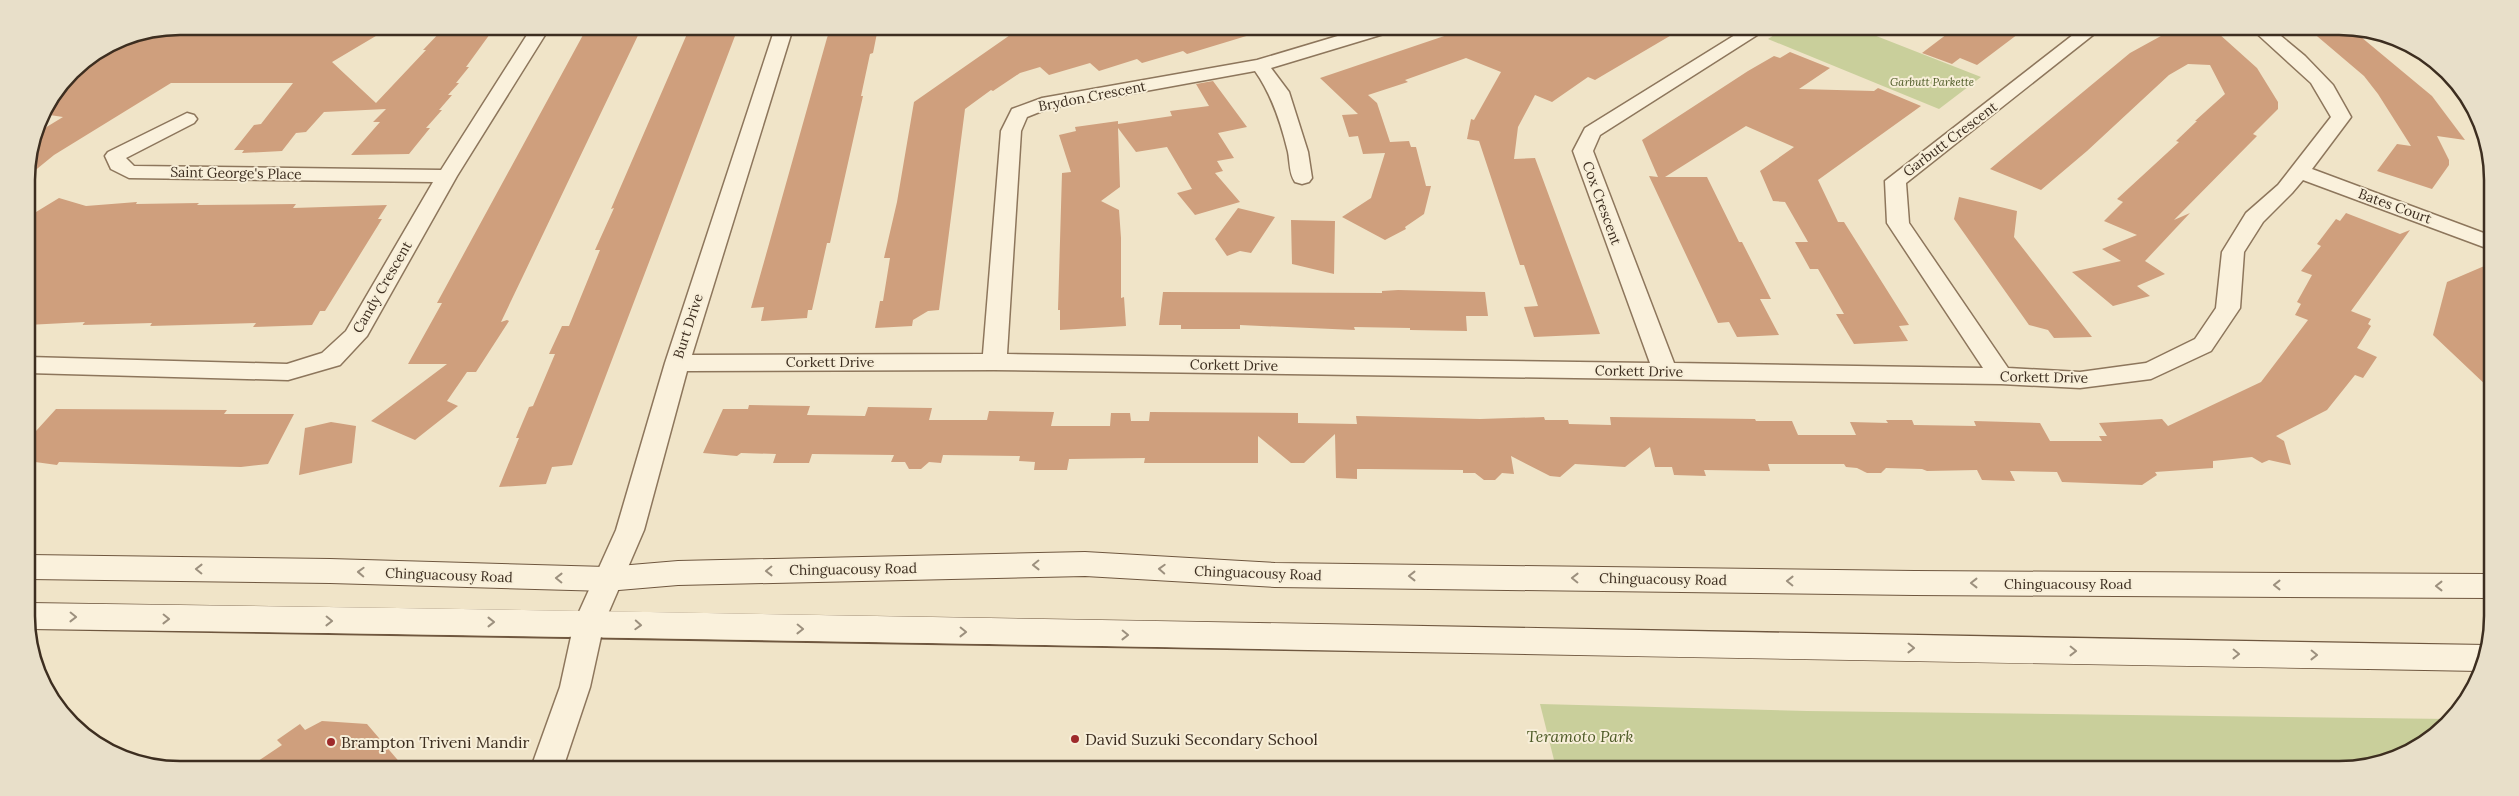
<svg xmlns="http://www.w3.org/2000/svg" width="2519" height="796" font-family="Lora,serif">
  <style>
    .green { fill: #c9cf9b }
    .building { fill: #cf9f7d }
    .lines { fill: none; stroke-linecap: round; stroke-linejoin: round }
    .minor-casing { stroke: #8d765c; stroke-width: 3 }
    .secondary-casing { stroke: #6f573f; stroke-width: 2 }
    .minor { fill: #faf1dc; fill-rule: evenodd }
    .secondary { fill: #faf1dc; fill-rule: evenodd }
    .oneway { stroke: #9c907e }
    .poi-dot { fill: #9e2a2b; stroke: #f7eed8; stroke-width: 2 }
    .labels { text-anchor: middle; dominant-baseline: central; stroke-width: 4; stroke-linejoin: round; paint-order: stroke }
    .far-park-label { font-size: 11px; font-style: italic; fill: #4d5a26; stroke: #f7eed8 }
    .street-label { font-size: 14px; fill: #3d2e20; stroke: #f7eed8 }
    .near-park-label { font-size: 16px; font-style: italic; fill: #4d5a26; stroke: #f7eed8 }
    .near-poi-label { font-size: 16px; fill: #3d2e20; stroke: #f7eed8; text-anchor: start }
    .rim { fill: none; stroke: #3d2e20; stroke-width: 2.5 }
  </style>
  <rect width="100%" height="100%" fill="#f0e4c8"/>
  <!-- green -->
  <path class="green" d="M1782 30H1861L1981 77 1939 109 1768 39Z
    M1540 704 1807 711 2450 719C2417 755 2394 759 2349 769L1556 768Z"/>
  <!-- building -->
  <path class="building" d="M180 26 391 27 332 62 376 103 426 50H423L445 27H495L466 67H469L456 83H459L448 95H452L439 110H442L426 128H430L409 154 351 155 380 122H373L386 109 324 112 306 132 296 133 282 151 242 153 244 150H234L254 125 261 124 293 83H171L54 155 27 177 35 134 63 117 43 114 72 71 122 38Z
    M642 27 501 322 507 320 509 321 476 372H467L447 401 458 406 415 440 371 421 447 364H408L442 303H437L583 35 600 34 604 28Z
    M690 27 738 28 572 465 552 467 546 484 499 487 519 438H516L529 407 533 406 555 354H549L562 326H569L600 250H595L614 208 611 209Z
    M847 28H878L873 53 870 54 861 96H863L830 243H827L812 310H808L807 318 761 321 764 307 751 308 827 38 830 30Z
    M1020 28 1252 29 1253 34 1187 54 1183 51 1142 63 1137 59 1099 71 1090 63 1049 75 1040 67 1020 73 993 91 991 90 965 109 939 310 928 311 913 320 912 326 875 328 880 301H883L890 258H884L897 202 914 102Z
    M1465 29 1680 30 1595 80 1588 77 1552 102 1535 95 1518 127 1514 159 1535 158 1600 334 1534 337 1524 307 1538 306 1524 265H1520L1479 141 1467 139 1471 119 1474 120 1501 72 1466 58 1405 80 1408 82 1368 95 1377 103 1390 142 1409 141 1411 147H1416L1426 186H1431L1424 214 1405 227 1406 229 1385 240 1342 217 1371 198 1385 153 1363 154 1358 136 1349 137 1342 115 1358 114 1320 78Z
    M1951 31H2022L1977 65 1960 58 1952 64 1922 53Z
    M2170 31 2218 33 2257 68 2278 102V109L2253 134 2257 136 2174 220 2190 213 2145 261 2165 274 2137 286 2150 296 2113 306 2072 272 2121 261 2102 249 2137 235 2104 221 2123 202 2117 199 2179 142 2176 141 2197 121H2195L2225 94 2210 65 2188 64 2169 75 2087 151 2041 190 1990 169 2130 53Z
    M2311 31 2355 32 2432 96 2465 140 2437 136 2449 160V165L2432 189 2377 171 2397 144 2411 146 2378 94 2364 76Z
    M1790 52 1830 68 1799 89 1874 91 1878 88 1921 106 1818 180 1838 222H1844L1909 325 1899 326 1908 341 1854 344 1836 314H1844L1818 269H1810L1795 242H1808L1785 202 1773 201 1760 171 1794 147 1746 126 1665 177H1707L1739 242H1742L1771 299H1760L1779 335 1737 337 1729 322 1718 323 1649 176 1658 177 1642 140 1748 71 1774 56 1780 58Z
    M1213 81 1247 127 1218 133 1234 158 1217 161 1223 171 1215 173 1240 202 1195 215 1177 193 1192 189 1167 147 1136 152 1118 128 1120 187 1101 201 1119 210 1121 238V298L1124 297 1126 326 1060 330V310H1058L1062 173 1071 172 1059 135 1076 131 1075 127 1118 121V124L1172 116 1170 111 1209 106 1196 84Z
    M1959 197 2017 211 2014 237 2092 337 2054 338 2048 330 2029 325 1954 219Z
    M59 198 86 206 137 202 136 204 199 203 197 205 296 204 293 208 387 205 378 219H382L325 311H320L312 325 253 327 256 323 150 326 152 323 82 325 85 322 27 325V208L36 212Z
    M1238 208 1275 217 1251 253 1240 251 1227 256 1215 239Z
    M2346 213 2400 234 2410 230 2351 311 2371 319 2368 324 2371 326 2357 348 2377 357 2363 378 2355 375 2327 410 2276 436 2284 441 2291 465 2269 460 2262 463 2252 457 2213 461V468L2155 472 2157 475 2142 485 2062 482 2057 472 2010 471 2015 481 1982 480 1977 470 1927 471 1922 469 1886 468 1881 473H1867L1857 468 1846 467 1844 464H1768L1770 471 1704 470 1706 476 1674 475 1672 467H1655L1650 447 1625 467 1575 464 1560 477 1550 476 1511 456 1514 474 1502 473 1495 480H1484L1475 473H1463V470L1369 469H1357V479L1336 478 1335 434 1304 463H1291L1258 436V463H1144L1145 458 1069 459 1067 470H1034L1035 462 1019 461 1020 456 943 455 941 463 929 462 921 469H909L905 462H891L894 455 812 454 809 463H773L776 454 741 453 737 456 703 453 723 409H748L749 405 810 406 807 415 865 416 868 407 932 408 929 420H987L989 411 1054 412 1051 426H1110L1111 413H1130L1131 421H1149L1150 412 1298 413V423L1357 424 1356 416 1480 419 1544 417 1545 420H1568L1569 424 1611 425 1610 417 1755 419 1756 421H1792L1798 435H1856L1850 422 1888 423 1886 420H1912L1914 425 1976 426 1974 421 2040 423 2050 441H2102L2099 436H2107L2099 423 2162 419 2168 426 2261 382 2308 320 2295 315 2301 304 2297 302 2312 275 2301 271 2321 246 2317 244 2336 219 2340 221Z
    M1291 220 1335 221 1334 274 1292 264Z
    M2489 264V388L2433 335 2447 282Z
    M1398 290 1485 292 1488 316H1466L1467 331 1410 330V328L1354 327 1355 330 1240 325V329H1181V325H1159L1163 292 1382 293V291Z
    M56 409 227 410 224 414H294L268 464 241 467 59 462 57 465 28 461V430L36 431Z
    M331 422 356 426 352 463 299 475 305 428Z
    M322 721 367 724 402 765H252L282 745 277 740 300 724 305 730Z"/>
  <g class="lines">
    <!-- minor casing -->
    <g class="minor-casing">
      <path id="minor" d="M532 27H550L457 176 367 336 340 365 288 380 28 373V357L287 364 322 353 346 331 433 182 129 178 111 169 105 156 108 152 187 113 194 115 197 119 194 123 126 158 134 166 441 170Z
        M775 28H793L692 355 983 354 1001 131 1012 109 1042 98 1257 60 1361 29H1390L1387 33 1271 68 1289 92 1308 152 1312 178 1309 182 1302 184 1295 182C1289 174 1290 162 1288 152 1281 123 1272 95 1255 71L1047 109 1027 117 1021 131 1007 354 1650 363 1573 151 1585 128 1743 30H1765L1600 135 1593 151 1674 363 1983 368 1887 223 1885 181 2078 31H2098L1906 183 1909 223 2008 368 2080 372 2146 363 2195 339 2216 308 2222 252 2246 213 2278 185 2331 117 2311 83 2254 31H2275L2305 56 2333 85 2351 117 2312 169 2489 235V249L2303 180 2292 193 2263 222 2244 252 2240 308 2211 351 2151 379 2080 388 2001 384 994 370 687 371 644 530 604 623 590 687 564 765H532L560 687 574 623 616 530 665 363Z"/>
    </g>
    <!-- secondary casing -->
    <g class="secondary-casing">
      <path id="secondary" d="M1085 552 1275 563 1914 571 2488 574V598L1914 595 1275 587 1085 576 678 585 607 591 330 583 29 579V555L330 559 607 567 678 561Z
        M29 603C848 613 1668 632 2487 645V656L2480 671C1663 658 846 639 29 629Z"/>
    </g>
    <!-- minor -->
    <use href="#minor" class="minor"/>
    <!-- secondary -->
    <use href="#secondary" class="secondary"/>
  </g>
  <!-- one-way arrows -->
  <defs><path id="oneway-chevron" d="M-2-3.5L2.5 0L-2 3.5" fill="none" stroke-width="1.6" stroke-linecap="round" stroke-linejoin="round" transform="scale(1.25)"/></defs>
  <g class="oneway">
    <use href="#oneway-chevron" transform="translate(1036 565) rotate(179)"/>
    <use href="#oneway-chevron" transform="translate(199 569) rotate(-179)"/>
    <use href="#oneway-chevron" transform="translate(1162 569) rotate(-177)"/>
    <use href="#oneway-chevron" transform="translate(769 571) rotate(179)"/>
    <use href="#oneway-chevron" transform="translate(361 572) rotate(-178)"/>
    <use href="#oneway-chevron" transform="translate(1412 576) rotate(-180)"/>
    <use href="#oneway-chevron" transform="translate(559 578) rotate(-179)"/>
    <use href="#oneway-chevron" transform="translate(1575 578) rotate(-179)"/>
    <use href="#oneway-chevron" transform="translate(1790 581) rotate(-179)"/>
    <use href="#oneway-chevron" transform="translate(1974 583) rotate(-180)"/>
    <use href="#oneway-chevron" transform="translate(2277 585) rotate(-180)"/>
    <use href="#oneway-chevron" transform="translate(2439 586) rotate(-180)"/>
    <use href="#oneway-chevron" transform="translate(73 617) rotate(1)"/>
    <use href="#oneway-chevron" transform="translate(166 619) rotate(1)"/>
    <use href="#oneway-chevron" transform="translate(329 621) rotate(1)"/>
    <use href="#oneway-chevron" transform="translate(491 622)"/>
    <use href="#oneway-chevron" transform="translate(638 625) rotate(3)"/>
    <use href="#oneway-chevron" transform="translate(800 629) rotate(1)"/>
    <use href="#oneway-chevron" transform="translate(963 632) rotate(1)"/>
    <use href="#oneway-chevron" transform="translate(1125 635) rotate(1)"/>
    <use href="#oneway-chevron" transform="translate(1911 648) rotate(1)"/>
    <use href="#oneway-chevron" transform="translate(2073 651) rotate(1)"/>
    <use href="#oneway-chevron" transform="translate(2236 654) rotate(1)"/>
    <use href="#oneway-chevron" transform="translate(2314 655) rotate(1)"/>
  </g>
  <!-- markers -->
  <g class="poi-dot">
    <circle cx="1075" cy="739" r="5"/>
    <circle cx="331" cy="742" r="5"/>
  </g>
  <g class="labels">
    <!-- far-park labels -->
    <g class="far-park-label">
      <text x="1932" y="82">Garbutt Parkette</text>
    </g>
    <!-- street labels -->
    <g class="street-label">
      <text transform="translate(1092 96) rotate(-11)">Brydon Crescent</text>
      <text transform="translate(1950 139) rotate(-37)">Garbutt Crescent</text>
      <text transform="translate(236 173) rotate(1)">Saint George's Place</text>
      <text transform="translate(1602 203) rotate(70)">Cox Crescent</text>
      <text transform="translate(2395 206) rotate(20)">Bates Court</text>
      <text transform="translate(382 287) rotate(-60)">Candy Crescent</text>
      <text transform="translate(688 326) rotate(-72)">Burt Drive</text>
      <text x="830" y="362">Corkett Drive</text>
      <text transform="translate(1234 365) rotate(1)">Corkett Drive</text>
      <text transform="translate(1639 371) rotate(1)">Corkett Drive</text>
      <text transform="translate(2044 377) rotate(1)">Corkett Drive</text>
      <text transform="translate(853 569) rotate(-1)">Chinguacousy Road</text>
      <text transform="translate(1258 573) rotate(2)">Chinguacousy Road</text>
      <text transform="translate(449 575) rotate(2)">Chinguacousy Road</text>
      <text transform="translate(1663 579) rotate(1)">Chinguacousy Road</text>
      <text x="2068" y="584">Chinguacousy Road</text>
    </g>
    <!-- near-park labels -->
    <g class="near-park-label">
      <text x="1580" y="736">Teramoto Park</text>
    </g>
    <!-- near-poi labels -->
    <g class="near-poi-label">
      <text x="1085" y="739">David Suzuki Secondary School</text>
      <text x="341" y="742">Brampton Triveni Mandir</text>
    </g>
  </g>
  <!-- crop -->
  <path d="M0 0H2519V796H0ZM180 35H2339A145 145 0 0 1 2484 180V616A145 145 0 0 1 2339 761H180A145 145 0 0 1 35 616V180A145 145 0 0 1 180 35Z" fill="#e8dfc9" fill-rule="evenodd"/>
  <path class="rim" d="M180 35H2339A145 145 0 0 1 2484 180V616A145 145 0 0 1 2339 761H180A145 145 0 0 1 35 616V180A145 145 0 0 1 180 35Z"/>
</svg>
